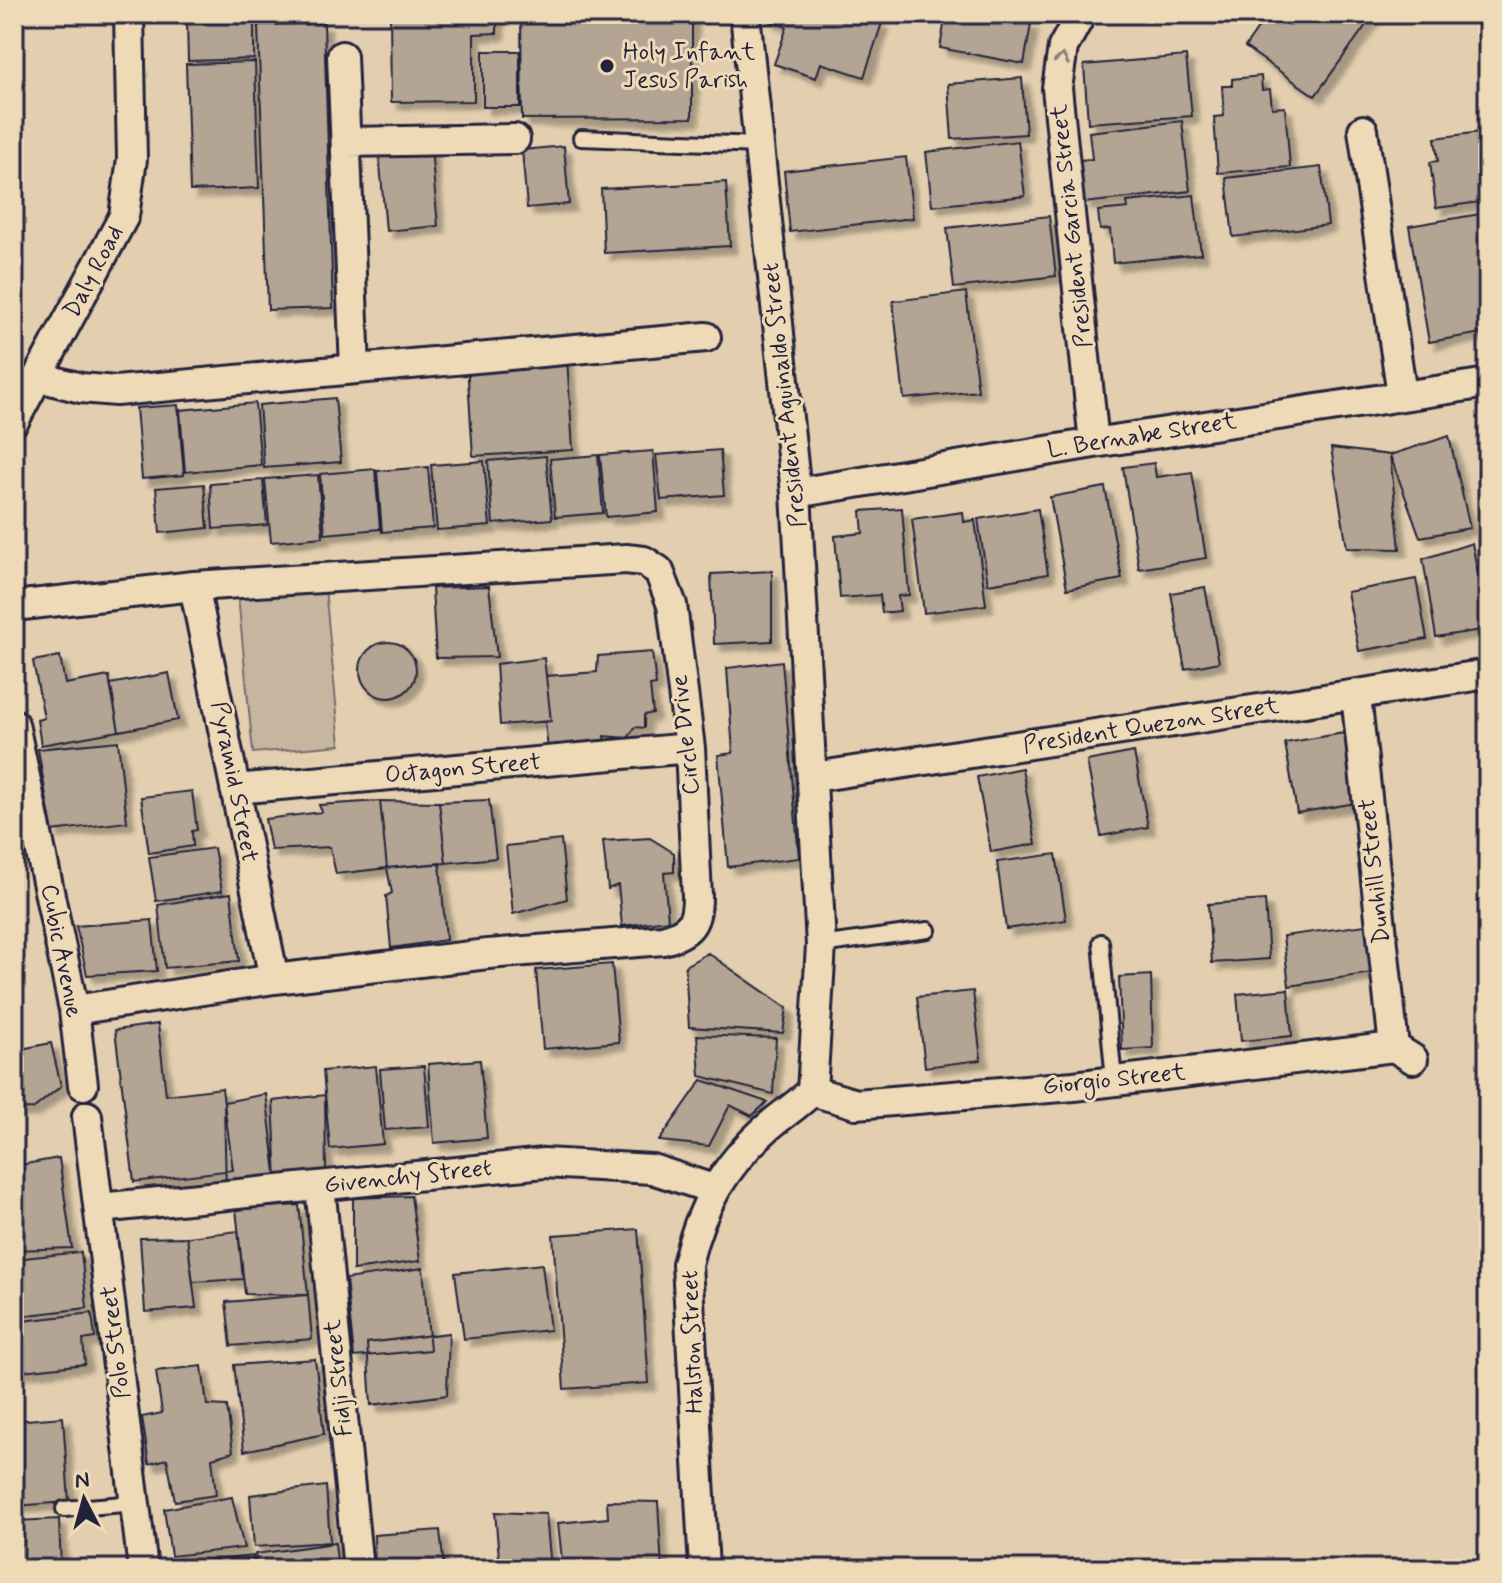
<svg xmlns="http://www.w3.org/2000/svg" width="1502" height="1583" font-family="Mynerve,sans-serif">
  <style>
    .park { fill: #c6b69f; stroke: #746c6d; stroke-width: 2 }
    .building { fill: #b3a493; stroke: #22223b; stroke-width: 2; filter: url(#shadow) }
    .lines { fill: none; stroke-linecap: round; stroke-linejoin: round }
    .service-casing { stroke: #22223b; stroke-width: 20 }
    .minor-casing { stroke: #22223b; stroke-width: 34 }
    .service { stroke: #efdab8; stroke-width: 14 }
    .minor { stroke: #efdab8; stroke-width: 28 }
    .oneway { stroke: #887e7a }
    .poi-dot { fill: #22223b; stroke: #efdab8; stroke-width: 3 }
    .labels { text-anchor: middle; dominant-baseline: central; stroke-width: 6; stroke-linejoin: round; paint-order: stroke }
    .poi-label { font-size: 24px; fill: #22223b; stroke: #efdab8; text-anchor: start }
    .street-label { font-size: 24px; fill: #22223b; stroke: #efdab8 }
  </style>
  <defs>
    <filter id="shadow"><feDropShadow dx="7" dy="7" stdDeviation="2" flood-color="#0004"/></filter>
  </defs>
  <rect width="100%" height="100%" fill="#e3cfb0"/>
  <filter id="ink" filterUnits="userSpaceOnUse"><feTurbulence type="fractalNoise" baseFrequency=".0125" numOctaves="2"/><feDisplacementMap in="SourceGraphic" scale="16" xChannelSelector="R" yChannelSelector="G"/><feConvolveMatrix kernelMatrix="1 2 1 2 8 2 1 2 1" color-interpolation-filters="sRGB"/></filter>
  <g filter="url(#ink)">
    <!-- park -->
    <path class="park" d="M325 588 340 745 253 753 238 596Z"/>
    <!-- building -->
    <path class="building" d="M390 14H497V33L474 34V101L391 102Z
      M521 14H692V118L522 119Z
      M771 14H855L882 23 864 77 821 63 816 78 774 64 787 27 768 21Z
      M946 14H1020L1019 22 1031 24 1024 64 940 48Z
      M1268 14H1374L1315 96 1245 47Z
      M254 21V59L188 61 187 23Z
      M324 23 333 308 268 310 258 25Z
      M483 51H520V107H483Z
      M1186 56 1192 116 1088 123 1084 65Z
      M255 62 259 188 190 191 186 64Z
      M1261 76 1262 90 1270 89 1272 108 1285 107 1290 167 1218 173 1214 117 1224 116 1222 86H1232V79Z
      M1022 78 1026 134 952 139 948 84Z
      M1182 121 1190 191 1084 203 1079 160 1092 159 1089 132Z
      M1488 131V201L1436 208 1430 162 1438 161 1435 138Z
      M1018 141 1025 196 932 206 926 152Z
      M564 146 569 204 527 208 522 150Z
      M431 149 438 226 386 231 379 153Z
      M906 157 913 218 790 232 784 171Z
      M1321 167 1328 225 1233 237 1226 178Z
      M726 182 730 246 604 253 601 189Z
      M1194 195 1201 254 1113 263 1110 229 1100 230 1098 211 1128 208 1127 202Z
      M1486 213 1488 332 1429 342 1409 226Z
      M1049 216 1056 276 954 288 947 228Z
      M966 292 978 391 904 399 893 301Z
      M567 358 573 450 473 456 467 364Z
      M335 398 341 462 264 468 259 405Z
      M255 403 261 465 185 472 180 410Z
      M178 405 184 475 142 479 136 408Z
      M1488 406V478L1481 407Z
      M1449 436 1470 528 1420 537 1390 455Z
      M1331 448 1390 455 1400 549 1347 548Z
      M720 450 724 495 661 500 656 455Z
      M653 451 658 512 606 517 600 455Z
      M598 455 603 513 555 517 550 459Z
      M546 456 552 519 493 524 488 461Z
      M484 461 490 526 437 530 431 465Z
      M1154 463 1156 477 1192 472 1206 558 1139 569 1123 467Z
      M428 467 433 528 382 532 377 471Z
      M375 469 380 529 325 534 320 474Z
      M318 475 323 537 271 542 265 479Z
      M263 480 267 525 213 529 210 484Z
      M204 484 208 528 160 533 156 488Z
      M1105 487 1122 579 1067 589 1050 497Z
      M902 508 909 595 898 596 900 611 882 613 880 595 840 598 835 536 863 533 861 511Z
      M1038 509 1048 574 988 584 978 519Z
      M963 512 964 522 975 520 986 605 924 613 912 519Z
      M1472 543 1488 629 1436 637 1423 559Z
      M772 571V641L714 644 711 574Z
      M1416 579 1427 639 1359 651 1347 592Z
      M489 586 497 657 436 658 432 588Z
      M1205 587 1219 662 1185 669 1171 593Z
      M360 670a28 28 0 1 1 56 0a28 28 0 1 1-56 0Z
      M652 652 656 685 650 686 653 713 644 715V728L635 727 628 738 604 736 605 743 548 749 545 722 551 721 546 676 597 672 598 656Z
      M60 656 65 684 109 676 119 731 41 745 37 720 44 718 33 661Z
      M544 658 551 721 500 725 496 664Z
      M782 661 799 858 728 867 718 755 733 753 727 668Z
      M169 673 178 720 119 731 110 684Z
      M1344 733 1356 803 1297 813 1285 743Z
      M118 741 127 822 52 831 38 749Z
      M1134 752 1148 827 1101 836 1087 761Z
      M1022 768 1036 844 991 852 977 777Z
      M192 791 197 830 192 831 193 846 149 853 141 797Z
      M489 800 496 858 446 863 439 802Z
      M380 801 439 802 446 863 387 868Z
      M380 801 387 868 336 874 330 847 271 850 265 819 322 812 319 805Z
      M650 838 674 853V872L664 873 668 920 622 926 618 885 608 889 603 841Z
      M561 840 567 899 513 914 506 846Z
      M214 848 222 891 156 901 149 857Z
      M1056 854 1066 920 1006 929 997 862Z
      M440 863 446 940 391 948 386 896 392 893 387 868Z
      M231 893 239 961 165 968 158 905Z
      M1265 900 1269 959 1212 963 1208 904Z
      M152 920 157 971 87 975 76 926Z
      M1365 925 1372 973 1289 986 1283 936Z
      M708 953 787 1008 783 1033 689 1027 685 966Z
      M612 964 619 1042 543 1049 536 970Z
      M1151 975 1153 1048 1122 1050 1119 977Z
      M1288 989 1292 1036 1241 1041 1237 994Z
      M973 991 981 1060 925 1067 917 997Z
      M158 1024 166 1095 222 1088 233 1170 134 1182 115 1030Z
      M697 1035 776 1038 773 1094 700 1076Z
      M51 1043 61 1086 33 1109 14 1110V1044L16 1050Z
      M480 1060 487 1138 434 1143 428 1064Z
      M376 1066 383 1144 330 1149 323 1071Z
      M424 1066 429 1127 385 1130 380 1069Z
      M702 1080 767 1102 752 1116 730 1105 709 1146 659 1141Z
      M266 1094 277 1180 226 1191 224 1102Z
      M325 1095 326 1174 277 1180 273 1101Z
      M59 1158 72 1248 14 1250V1166Z
      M411 1196 420 1261 353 1270V1198Z
      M299 1205 308 1295 245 1294 236 1209Z
      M638 1229 649 1383 564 1389 553 1235Z
      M238 1231 243 1279 193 1282 187 1237Z
      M187 1237 196 1308 145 1312 140 1238Z
      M81 1252 87 1308 20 1316 14 1259Z
      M542 1264 550 1330 464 1339 455 1273Z
      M423 1268 430 1350 354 1357 346 1279Z
      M308 1295 312 1339 231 1346 226 1302Z
      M92 1313 95 1338 83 1340 85 1364 14 1372V1322Z
      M449 1333 447 1395 371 1405 367 1343Z
      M315 1359 324 1434 244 1451 234 1365Z
      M202 1366 207 1405 227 1406 233 1452 212 1458 216 1495 175 1501 167 1459 149 1464 142 1417 162 1413 156 1371Z
      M63 1417 69 1502 14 1506V1421Z
      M326 1486 330 1542 254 1547 250 1495Z
      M232 1497 244 1548 171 1556 164 1509Z
      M607 1501 658 1502 662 1569H563L558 1523 608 1518Z
      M495 1512 546 1514 551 1569H500Z
      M59 1519 61 1569H14V1521Z
      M440 1530 444 1569H375L374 1535Z
      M335 1543 338 1569H257L255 1554Z
      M253 1556 254 1569H182L181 1563Z"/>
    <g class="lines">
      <!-- service casing -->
      <g class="service-casing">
        <path id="service" d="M581 138 759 145
          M1101 942 1114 1081
          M821 945 928 930
          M64 1509 136 1503"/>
      </g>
      <!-- minor casing -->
      <g class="minor-casing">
        <path id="minor" d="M1081 14 1063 47 1057 88 1094 443
          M342 56 355 369
          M1363 130 1402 395
          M346 142 515 139
          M39 377 81 388 116 391 706 337
          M14 421 124 216 132 159 129 14
          M796 493 1094 443 1488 383
          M194 586 274 979
          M14 606 194 586 626 559 644 561 659 571 672 605 690 748 697 897C697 924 689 933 663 940L488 954 274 979 74 1010
          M1356 695 1394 1047
          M14 724 74 1010 83 1085
          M814 777 1488 674
          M235 789 690 748
          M812 1091 856 1104 1074 1086 1394 1047 1413 1059
          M87 1116 143 1569
          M320 1186 358 1569
          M100 1208 544 1163 652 1169 713 1189
          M704 1569 687 1264C700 1208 725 1164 769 1126 783 1114 799 1104 812 1091L821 945 796 493 745 14"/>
      </g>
      <!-- service -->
      <use href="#service" class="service"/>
      <!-- minor -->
      <use href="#minor" class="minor"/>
    </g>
    <!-- one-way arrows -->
    <defs><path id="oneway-chevron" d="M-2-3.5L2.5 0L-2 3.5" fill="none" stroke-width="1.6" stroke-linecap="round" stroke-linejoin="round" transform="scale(2)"/></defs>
    <use class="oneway" href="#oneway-chevron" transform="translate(1062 59) rotate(-80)"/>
  </g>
  <!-- markers -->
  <circle class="poi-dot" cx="607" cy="66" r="8"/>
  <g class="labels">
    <!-- poi labels -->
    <g class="poi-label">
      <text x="623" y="52">Holy Infant<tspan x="623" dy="28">Jesus Parish</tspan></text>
    </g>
    <!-- street labels -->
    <g class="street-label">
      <text transform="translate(1072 226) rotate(-96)">President Garcia Street</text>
      <text transform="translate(94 272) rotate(-62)">Daly Road</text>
      <text transform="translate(785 395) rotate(-96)">President Aguinaldo Street</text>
      <text transform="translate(1142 436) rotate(-9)">L. Bernabe Street</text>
      <text transform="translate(1151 726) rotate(-9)">President Quezon Street</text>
      <text transform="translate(686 735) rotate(-96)">Circle Drive</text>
      <text transform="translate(463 769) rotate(-5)">Octagon Street</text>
      <text transform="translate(234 782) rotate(79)">Pyramid Street</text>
      <text transform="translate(1375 871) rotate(-96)">Dunhill Street</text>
      <text transform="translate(61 951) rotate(79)">Cubic Avenue</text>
      <text transform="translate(1114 1080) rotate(-6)">Giorgio Street</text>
      <text transform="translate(408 1177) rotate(-6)">Givenchy Street</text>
      <text transform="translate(116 1342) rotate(-97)">Polo Street</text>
      <text transform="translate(693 1342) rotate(-92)">Halston Street</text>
      <text transform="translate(339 1378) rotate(-96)">Fidji Street</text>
    </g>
  </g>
  <!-- margin -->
  <rect width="1502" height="1583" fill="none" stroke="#efdab8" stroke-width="48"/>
  <rect x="24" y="24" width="1454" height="1535" fill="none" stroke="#22223b" stroke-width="3" filter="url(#ink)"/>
  <!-- north arrow -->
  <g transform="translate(84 1499) rotate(354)" stroke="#efdab8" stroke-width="6" paint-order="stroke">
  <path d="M0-6L14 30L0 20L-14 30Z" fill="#22223b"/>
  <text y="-12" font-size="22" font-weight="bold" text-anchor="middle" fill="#22223b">N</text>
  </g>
</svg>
